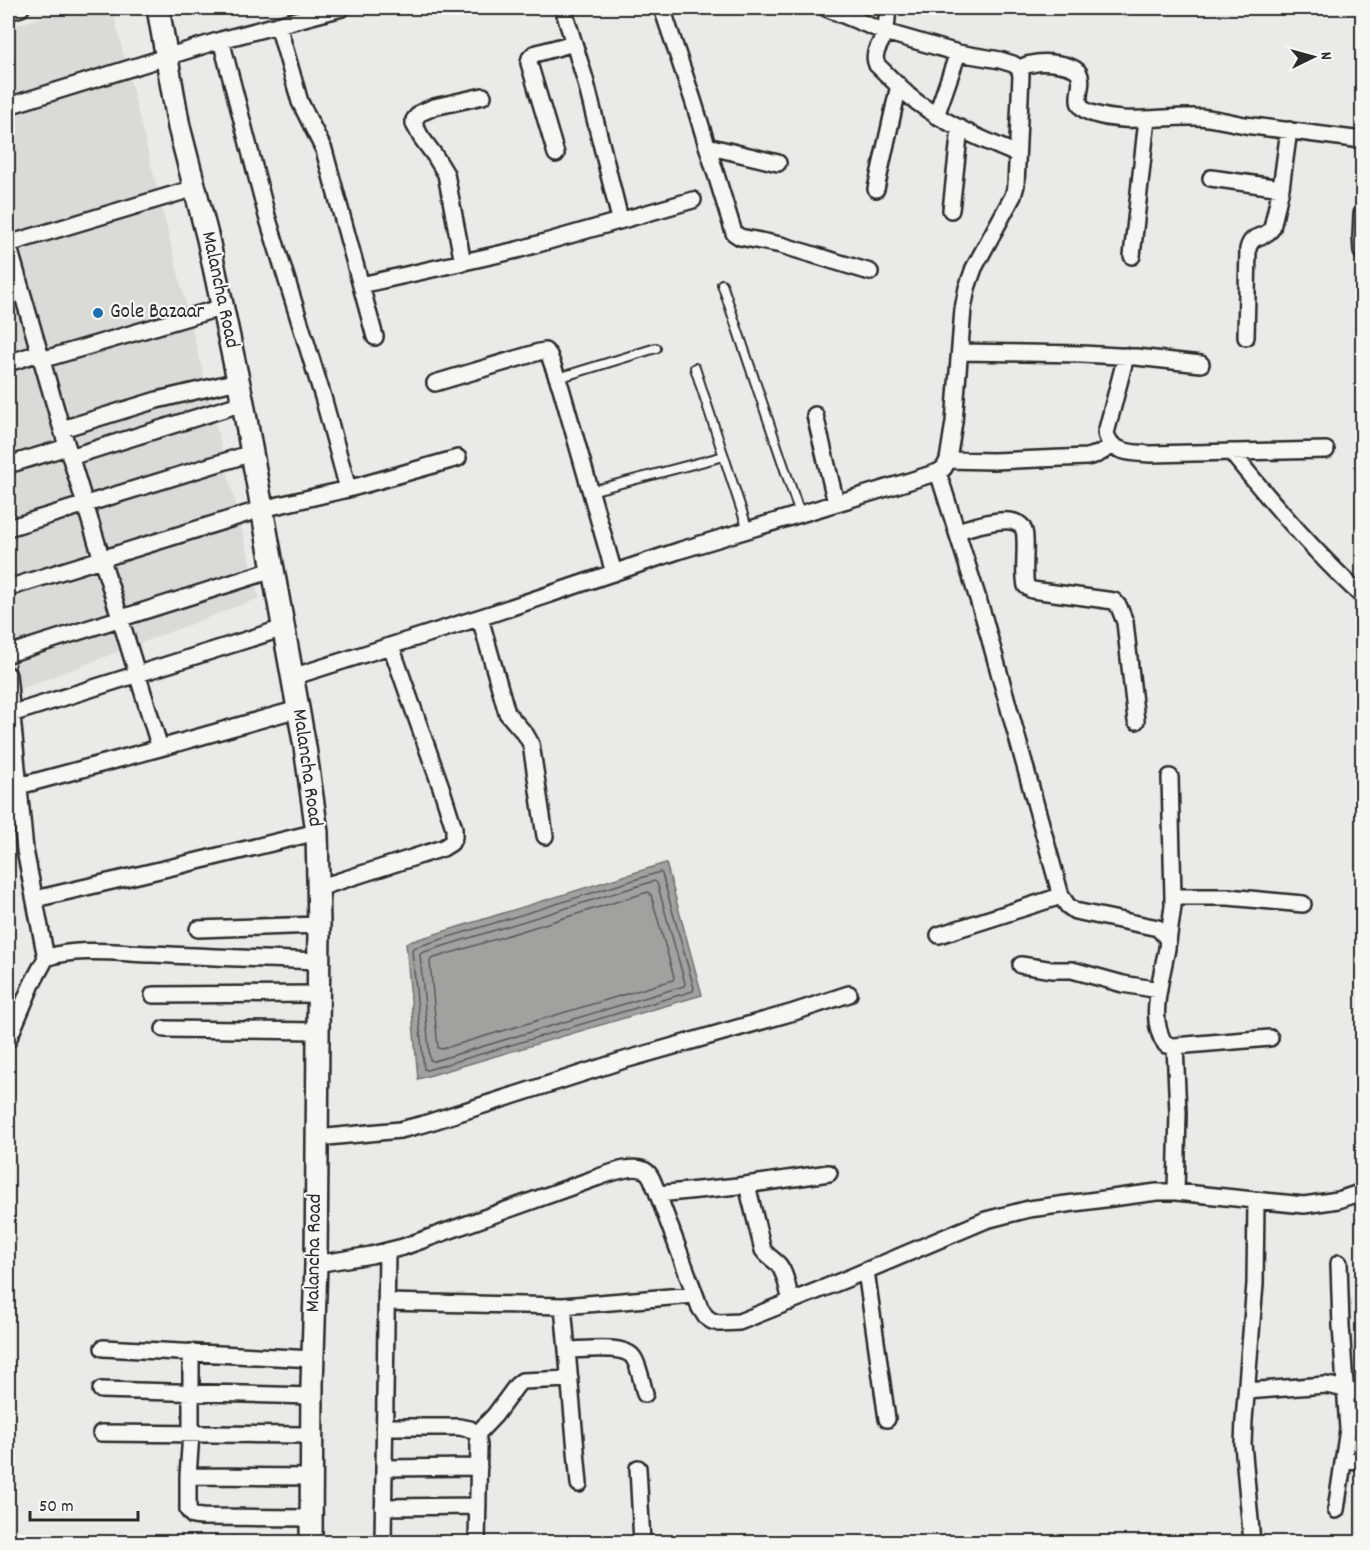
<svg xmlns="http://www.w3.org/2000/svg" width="1370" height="1550" font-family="Dekko,sans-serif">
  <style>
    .built { fill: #dadad6 }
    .water { fill: #a1a19e; stroke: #727270; stroke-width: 1.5 }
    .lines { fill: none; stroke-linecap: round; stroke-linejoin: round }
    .shore { stroke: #5a5a59; stroke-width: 1.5 }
    .lane-casing { stroke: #2b2b2b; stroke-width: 12 }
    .street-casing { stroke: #2b2b2b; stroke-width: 20 }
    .secondary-casing { stroke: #2b2b2b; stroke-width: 26 }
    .lane { stroke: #f6f6f2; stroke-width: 8 }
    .street { stroke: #f6f6f2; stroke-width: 15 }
    .secondary { stroke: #f6f6f2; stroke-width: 21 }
    .poi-dot { fill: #1f6fb2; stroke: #f6f6f2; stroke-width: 2 }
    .labels { text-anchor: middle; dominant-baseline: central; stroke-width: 4.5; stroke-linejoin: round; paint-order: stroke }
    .street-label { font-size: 21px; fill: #2b2b2b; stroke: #f6f6f2 }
    .poi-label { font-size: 21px; fill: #2b2b2b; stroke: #f6f6f2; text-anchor: start }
  </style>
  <rect width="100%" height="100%" fill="#eaeae6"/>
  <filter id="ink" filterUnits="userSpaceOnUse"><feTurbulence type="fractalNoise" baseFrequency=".0167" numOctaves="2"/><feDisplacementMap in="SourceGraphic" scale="12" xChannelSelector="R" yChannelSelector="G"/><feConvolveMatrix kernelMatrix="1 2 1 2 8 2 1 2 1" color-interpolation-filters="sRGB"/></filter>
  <g filter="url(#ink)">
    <!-- built -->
    <path class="built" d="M71 8H112L259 598 18 690 8 650V28Z"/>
    <!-- water -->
    <path class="water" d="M666 863 702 995 418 1079 406 943Z"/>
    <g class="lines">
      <!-- shore -->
      <path class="shore" d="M660 872 662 874 694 988 693 991 427 1070 424 1069 412 950 413 948Z
        M654 881 657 883 685 983 684 986 434 1061 430 1060 420 955 421 953Z
        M648 892 651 895 674 977 673 980 442 1049 438 1048 430 962 431 959Z"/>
      <!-- lane casing -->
      <g class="lane-casing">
        <path id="lane" d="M722 284 800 514
          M695 368 748 530
          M558 378 656 348
          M591 491 724 456"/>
      </g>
      <!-- street casing -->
      <g class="street-casing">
        <path id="street" d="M563 8 585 79 620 219
          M662 8 693 100 734 233 740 237 781 245 870 272
          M888 8C887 15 887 25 885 32 882 44 871 52 877 65 890 77 903 92 918 103 948 125 983 140 1017 154
          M8 12 21 8
          M278 25 300 102 324 150 375 337
          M221 40 267 216 323 397 348 489
          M1019 68C1023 67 1027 64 1032 64 1042 61 1073 63 1079 73 1086 87 1068 105 1091 113 1126 125 1159 116 1195 117 1212 117 1228 122 1245 125 1284 130 1323 135 1362 140
          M8 106 221 40 342 8
          M936 116 958 53
          M707 146 778 163
          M556 154 529 63 530 58 534 54 574 43
          M1211 178 1281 188
          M876 189 899 85
          M951 210 960 128
          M1362 214 1361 236 1362 252
          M8 244 60 423 160 748
          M8 244 195 188
          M1132 256 1147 119
          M463 263 446 174 435 156 421 137 414 124V120L420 113 434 107 483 96
          M361 285 517 250 693 200
          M1246 337 1248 249C1252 232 1265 240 1272 228L1281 188 1289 130
          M960 352 1082 354 1136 357 1201 364
          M1126 356 1106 433C1110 453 1133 453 1150 454L1326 450
          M41 360 223 307
          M8 363 39 353
          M435 383 539 352 545 351 549 355 561 388 614 573
          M815 415 836 503
          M62 429 157 400 238 381
          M1231 452C1272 503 1314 552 1362 596
          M70 457 243 403
          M948 460 993 461 1087 457 1098 454 1112 446
          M8 465 67 447
          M938 472 984 618 1061 896 1068 906 1075 911 1158 928C1161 932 1165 935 1167 939 1169 946 1165 956 1164 963 1159 988 1149 1023 1166 1045L1175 1046 1270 1038
          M8 528 252 453
          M957 531C972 527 1003 516 1017 523 1024 526 1025 532 1025 539 1026 555 1023 571 1026 586L1032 590 1114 601 1119 607 1125 622 1136 721
          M8 588 262 509 348 489 458 458
          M480 618 507 713 526 735 531 744 545 836
          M8 654 273 570
          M8 675 25 850 46 958
          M292 677 494 613 681 550 900 484 938 472 944 468 948 460 954 422 963 309 967 288 974 268 1013 196 1016 185 1021 75 1019 68 1013 64 1000 60 958 53 885 32 826 8
          M11 714 284 628
          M19 786 160 748 298 709
          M318 888 443 848 451 843 454 837V828L441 787 391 646
          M1173 897H1228L1303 904
          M35 899 181 865 317 832
          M198 929 319 925
          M939 935 1061 896
          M1168 942 1173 906V897L1170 777
          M1021 965 1053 970H1072L1123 984 1159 990
          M153 995 319 994
          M164 1029 318 1031
          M8 1040 32 984 46 958C76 947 120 953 152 954 208 957 263 959 319 961
          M1175 1046 1178 1113 1176 1192
          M317 1138 400 1130 424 1124 621 1061 794 1012 849 994
          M747 1185 763 1250C767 1256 773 1259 778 1264 786 1273 788 1290 791 1302
          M658 1194 738 1186 829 1173
          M316 1264 371 1255 403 1247 596 1178C608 1174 636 1162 647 1172 652 1176 653 1183 656 1189L700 1308 706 1317 712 1321 719 1323 739 1322 844 1280 986 1220 1029 1209 1157 1192H1176L1304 1205 1338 1200 1362 1192
          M866 1271 887 1419
          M386 1302 563 1306 694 1295
          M563 1306 579 1484
          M103 1348 313 1359
          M567 1350C583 1350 623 1344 633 1357 639 1365 642 1383 645 1394
          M191 1352V1434L188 1476V1510L193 1516 202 1517 312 1518
          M101 1390 312 1396
          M1247 1391 1325 1385C1338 1386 1349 1392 1362 1393
          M384 1427H459L470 1429 477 1434 479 1446 477 1542
          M101 1433 312 1435
          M477 1434 495 1415 517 1385 522 1381 570 1379
          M1345 1460 1362 1461
          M384 1468 479 1467
          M638 1468 642 1542
          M188 1476 312 1477
          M383 1507 478 1506
          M1336 1510 1348 1429 1341 1326 1339 1263
          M383 1542 387 1251
          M1252 1542 1243 1444 1244 1420 1255 1284 1256 1201"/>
      </g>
      <!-- secondary casing -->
      <g class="secondary-casing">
        <path id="secondary" d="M158 8 179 127 208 239 243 403 305 747 317 832 319 925 316 1264 312 1384 311 1542"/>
      </g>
      <!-- lane -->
      <use href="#lane" class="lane"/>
      <!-- street -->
      <use href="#street" class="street"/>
      <!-- secondary -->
      <use href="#secondary" class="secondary"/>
    </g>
  </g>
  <!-- markers -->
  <circle class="poi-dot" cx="98" cy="313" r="6"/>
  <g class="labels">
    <!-- street labels -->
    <g class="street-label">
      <text transform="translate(219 290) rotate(78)">Malancha Road</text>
      <text transform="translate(306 768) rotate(82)">Malancha Road</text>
      <text transform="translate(315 1253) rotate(-89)">Malancha Road</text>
    </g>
    <!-- poi labels -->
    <g class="poi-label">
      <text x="110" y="313">Gole Bazaar</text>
    </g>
  </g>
  <!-- margin -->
  <rect width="1370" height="1550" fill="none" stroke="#f6f6f2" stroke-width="30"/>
  <rect x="15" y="15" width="1340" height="1520" fill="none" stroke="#2b2b2b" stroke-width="2" filter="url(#ink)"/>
  <!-- north arrow -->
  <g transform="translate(1313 57) rotate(85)" stroke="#f6f6f2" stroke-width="4.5" paint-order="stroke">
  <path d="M0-4.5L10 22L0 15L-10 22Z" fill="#2b2b2b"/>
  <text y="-9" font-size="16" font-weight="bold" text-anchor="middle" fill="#2b2b2b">N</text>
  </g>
  <!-- scale -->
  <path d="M30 1511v9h108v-9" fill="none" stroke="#2b2b2b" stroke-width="3"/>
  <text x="39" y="1511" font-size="18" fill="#2b2b2b" stroke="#f6f6f2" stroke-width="4.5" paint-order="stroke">50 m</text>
</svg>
